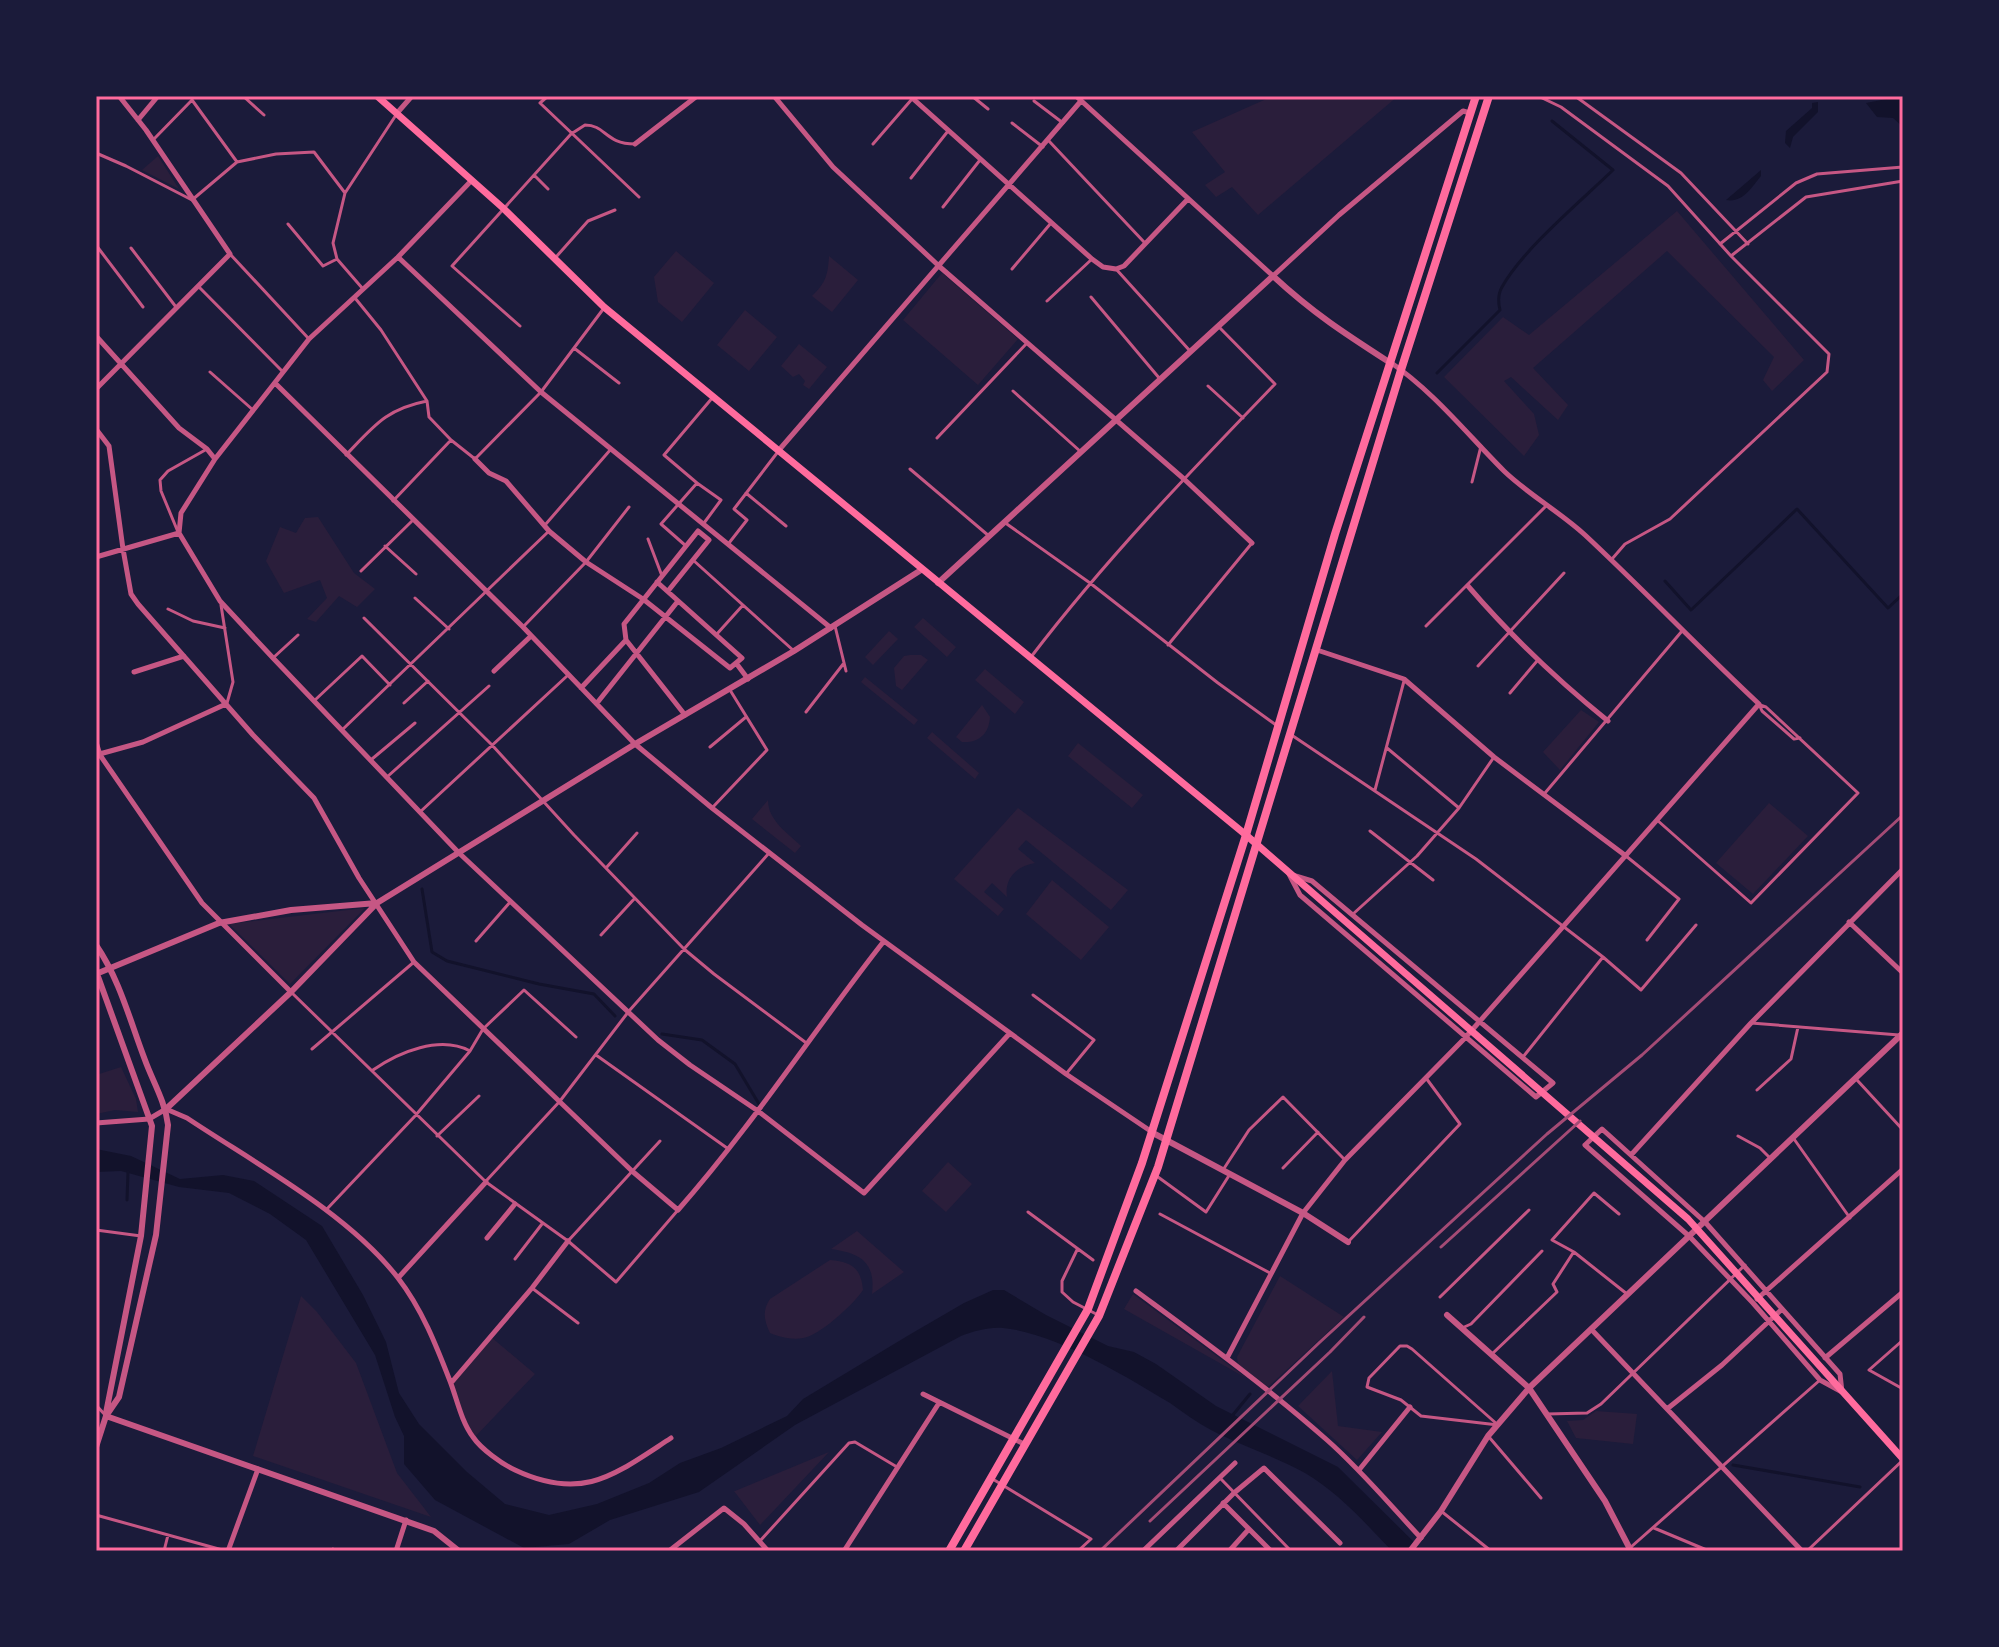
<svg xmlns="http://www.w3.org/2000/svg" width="1999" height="1647" font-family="'Source Serif 4',serif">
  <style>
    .green { fill: #2a1e3b }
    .water { fill: #12122b }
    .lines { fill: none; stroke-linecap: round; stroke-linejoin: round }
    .stream { stroke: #12122b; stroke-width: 3 }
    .service { stroke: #c65784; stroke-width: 3 }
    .minor { stroke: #c65784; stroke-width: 5 }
    .tertiary { stroke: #c65784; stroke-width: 6 }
    .secondary { stroke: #ff6b9d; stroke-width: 7 }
    .primary { stroke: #ff6b9d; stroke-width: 8 }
    .rail { stroke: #a44b75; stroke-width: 3 }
    .neatline { fill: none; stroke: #ff6b9d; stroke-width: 3 }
  </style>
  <rect width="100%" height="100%" fill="#1b1b3a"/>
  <!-- green -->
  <path class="green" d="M1273 96H1398L1258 215 1232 187 1216 197 1205 185 1225 172 1192 132Z
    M158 156 179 189 142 170Z
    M1677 211 1804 360 1772 391 1763 380 1774 357 1667 251 1533 368 1568 405 1558 420 1511 377 1504 381 1534 414 1539 435 1524 456 1444 377 1503 317 1529 335Z
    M676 251 714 283 682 322 658 302 654 277Z
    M829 256 858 280 832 312 812 296C826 283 828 274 829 256Z
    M942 273 1018 339 978 385 903 320Z
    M745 310 777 337 749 371 717 345Z
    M799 344 827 367 809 389 803 385 805 381 799 374 793 377 781 366Z
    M318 517 354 573 375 589 357 607 339 596 316 622 307 619 327 598 320 580 284 593 266 561 280 527 296 533 305 518Z
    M923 618 956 647 947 657 914 627Z
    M889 631 898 639 873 665 865 657Z
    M910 655H921L928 660 902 690 896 686 894 668 904 656Z
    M985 669 1024 702 1015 714 975 680Z
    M865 677 918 720 914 725 861 682Z
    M982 705 990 717C989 734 979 743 962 742L956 737Z
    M1581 710 1599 722 1560 770 1543 752Z
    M932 732 979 773 975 779 927 738Z
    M1078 743 1143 795 1132 808 1068 756Z
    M768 800C768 821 788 833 801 846L795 853 752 819Z
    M1769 803 1808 836 1753 894 1716 863Z
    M1018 808 1128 890 1111 910 1026 840 1018 849 1035 863C1017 866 1004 878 1007 897L992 883 984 892 1004 909 998 916 954 879Z
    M1052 880 1109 927 1081 960 1026 914Z
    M365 908 290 984 229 924Z
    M121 1067 136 1099 138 1112 115 1110 96 1114V1075Z
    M948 1162 972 1184 946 1212 922 1191Z
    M857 1231 904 1272 872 1294C876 1261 859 1253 831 1249Z
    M830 1260C851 1262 861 1267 863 1290 854 1304 819 1336 803 1338 792 1340 780 1337 770 1333 764 1320 762 1311 770 1299Z
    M1280 1276 1344 1317 1268 1387 1238 1365 1237 1357Z
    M1133 1294 1248 1379 1124 1309Z
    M301 1296 317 1312 356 1363 397 1473 431 1517 253 1456Z
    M491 1337 535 1374 473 1439 451 1383Z
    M1332 1371 1338 1426 1382 1432 1357 1460 1298 1406Z
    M1596 1411 1637 1414 1633 1444 1576 1438 1567 1421 1583 1420Z
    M829 1452 760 1525 734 1491H735Z"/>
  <!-- water -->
  <path class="water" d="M1902 96 1903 127 1893 118 1877 117 1866 103Z
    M1818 102V112L1793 137 1790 148 1785 143 1786 131 1812 108V103Z
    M1761 170V176C1751 188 1743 203 1726 200Z
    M96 1149 131 1156 180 1179 223 1175 254 1181 322 1226 363 1295 386 1342 399 1393 419 1424 467 1472 505 1504 549 1515 597 1504 649 1483 680 1463 721 1448 787 1416 803 1399 909 1335 964 1303 993 1290H1004L1046 1315 1108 1346 1134 1352 1156 1364 1216 1406 1338 1467 1423 1551H1392C1365 1523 1339 1493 1305 1473 1275 1456 1241 1446 1211 1430 1196 1422 1183 1412 1170 1403 1125 1376 1055 1333 1003 1328 988 1327 975 1331 961 1336L795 1425 699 1492 610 1520 569 1544 524 1548 435 1500 404 1464V1436L395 1417 375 1355 306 1240 270 1214 229 1193 179 1187 121 1171 96 1172Z"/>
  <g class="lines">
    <!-- stream -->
    <path class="stream" d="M1437 373 1500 310C1498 302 1498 294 1502 287 1523 249 1581 201 1613 170L1552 121
      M1665 581 1691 610 1797 509 1888 608 1903 594
      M422 889 432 952 447 961 539 984 594 994 615 1016
      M662 1034 702 1040 735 1064 759 1104
      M127 1200 128 1172
      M1232 1416 1250 1394
      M1733 1465 1860 1487"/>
    <!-- service -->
    <path class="service" d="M243 96 264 115
      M548 96 540 103 639 197
      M972 96 988 109
      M1538 96 1561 107 1668 186 1731 256 1829 354 1827 372 1670 519 1625 544 1612 559
      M1575 96 1681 173 1748 244
      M1034 101 1063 123
      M1012 123 1043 147
      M153 140 192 100 237 162
      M1048 140 1144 242
      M873 144 912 99
      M96 153 126 166 192 200 237 162 276 154 314 152 345 193
      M534 175 548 189
      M911 178 948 131
      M943 207 980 160
      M288 224 323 266 337 259
      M1720 244 1796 183 1817 174 1903 167
      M96 245 143 307
      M131 248 176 307
      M230 254 309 339
      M1731 256 1806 197 1903 181
      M556 257 588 221 615 210
      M1012 269 1051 223
      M1116 269 1190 351
      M198 286 283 372
      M363 289 337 259 333 243 345 193 396 115
      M1091 297 1160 379
      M355 298 381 330 427 401 429 417 451 440 475 459 541 392 604 308
      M1047 301 1092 259
      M520 326 452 266 571 134 585 125C606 125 605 144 635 144
      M574 348 619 383
      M210 372 253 410
      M1208 386 1243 418
      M1013 391 1081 452
      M937 438 1027 343
      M346 455C374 426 386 409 427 401
      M910 469 989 536
      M1472 482 1481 446
      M697 483 721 500 704 523
      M746 493 786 526
      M393 501 451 440
      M1004 522 1090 583 1218 683 1276 725
      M545 525 611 449
      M178 532 161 491 160 480 168 471 207 449
      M648 539 662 576
      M729 543 747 520 734 509 777 453
      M385 546 416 574
      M686 546 661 524 697 483 664 455 713 397
      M693 560 794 651
      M361 571 412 521
      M415 598 449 629
      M221 605 233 682 227 703
      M168 609 193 621 225 628
      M364 618 492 745 574 835 684 949 714 974 805 1042
      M835 626 846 671
      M1426 626 1547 505
      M523 627 586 562 629 507
      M716 635 743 605
      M1168 645 1252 543
      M1031 657C1105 560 1190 472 1275 384L1218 326
      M273 658 298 635
      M1478 666 1564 573
      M1510 693 1537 661
      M315 700 362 656 390 685
      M404 703 428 681
      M1759 704 1762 711 1794 739 1800 738
      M806 712 844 663
      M342 730 549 531
      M1293 736 1476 859 1603 957 1641 990 1696 925
      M710 747 746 717
      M1387 748 1459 808
      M372 759 415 723
      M387 777 489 686
      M1375 790 1404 681
      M1545 793 1682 631
      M712 808 767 750 730 690
      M420 812 567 676
      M1657 820 1751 903 1858 793 1766 707 1760 705
      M1370 831 1433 880
      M1626 856 1679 899 1647 940
      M606 868 637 833
      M1353 914 1417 856 1459 808 1494 757
      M601 935 635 898
      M476 941 511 901
      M291 992 486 1182 568 1241 616 1282 678 1210
      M1033 995 1094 1040 1066 1074
      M1751 1023 1899 1035
      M312 1049 414 962
      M596 1055 727 1148
      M1523 1057 1603 957
      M373 1070C399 1052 440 1035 470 1051
      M1857 1080 1903 1130
      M1757 1090 1791 1059 1798 1027
      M437 1136 479 1096
      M1738 1136 1760 1148 1769 1157
      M1794 1139 1850 1218
      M1283 1168 1318 1132
      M1223 1170 1249 1130 1283 1097 1345 1160
      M1158 1177 1206 1212 1230 1174
      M487 1180 560 1101 629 1011 769 853
      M326 1210 415 1116 470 1051 483 1029 524 990 576 1037
      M1028 1212 1093 1260
      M1160 1214 1270 1273
      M1619 1214 1594 1193 1552 1240 1574 1252 1627 1294
      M96 1230 141 1236
      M568 1241 660 1141
      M1348 1242 1460 1124 1426 1078
      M1077 1250 1062 1281V1292L1073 1302 1098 1315
      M515 1259 542 1224
      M532 1288 578 1323
      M1440 1297 1529 1210
      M1462 1328 1471 1324 1542 1251
      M1903 1340 1869 1370 1903 1389
      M1400 1346H1407L1412 1349 1498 1425 1421 1416 1401 1400 1367 1387 1369 1378Z
      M1492 1354 1557 1292 1553 1284 1573 1253
      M96 1405 106 1416
      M1547 1414 1587 1413 1601 1404 1745 1265
      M1489 1437 1541 1498
      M991 1478 1091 1539 1078 1551
      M1221 1479 1291 1551
      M1441 1511 1491 1551
      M96 1515 226 1551
      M1654 1528 1709 1551
      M760 1541 849 1443 855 1442 897 1467
      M1631 1547 1820 1380
      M164 1551 168 1535
      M332 1551 333 1549
      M1807 1551 1903 1460
      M1901 1551 1903 1542"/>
    <!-- minor -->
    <path class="minor" d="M774 96 833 167 940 267 1184 479 1252 543
      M910 96 1092 259 1103 267 1116 269 1124 266 1187 200
      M1076 96 1273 276 1339 215 1463 111 1470 113
      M398 112 412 96
      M138 120 158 96
      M635 144 697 96
      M472 180 398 257 309 339 215 459 181 513 179 533 220 601 273 658 458 852 658 1040 690 1065 758 1111 864 1193 1010 1033
      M398 257 541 392 831 628
      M96 336 179 428 207 449 215 459
      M275 383 523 627 635 744 712 808 862 925 1066 1074 1152 1132
      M96 389 230 254 146 130 119 96
      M96 429 109 446 123 549 131 594 138 604 253 735 314 798 359 878 414 962 632 1171 678 1210C753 1125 814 1030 884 941
      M779 450 1081 101
      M475 459 489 473 506 481 549 531 586 562 643 599 730 668 742 658 657 582
      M96 557 179 533
      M1468 586C1511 636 1556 679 1608 721
      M668 591 709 540 698 531 624 624 626 640 685 715
      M1317 650 1404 679 1494 757 1626 856
      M736 663 748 679
      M494 671 531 636
      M134 672 184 656
      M581 688 626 640
      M597 703 678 601
      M96 742 100 755 202 903 291 992
      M96 755 143 742 226 704
      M1289 874 1312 881 1553 1083 1536 1097 1300 895Z
      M1849 922 1903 973
      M96 1123 149 1119 166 1109 187 1118C256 1164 348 1213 398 1278 422 1309 436 1345 450 1381 457 1399 461 1421 473 1437 481 1449 502 1464 515 1470 583 1502 614 1475 671 1438
      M1602 1129 1705 1222 1840 1374 1842 1392 1820 1380 1753 1303 1690 1237 1585 1145Z
      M1631 1155 1751 1023 1903 869
      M487 1238 515 1204
      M398 1278 486 1182
      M1136 1291C1201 1339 1266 1386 1327 1440 1361 1470 1390 1505 1421 1538
      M1757 1299 1903 1169
      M1591 1329 1802 1551
      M1227 1358 1303 1213 1345 1160 1465 1038 1759 704C1700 649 1644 590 1585 535 1560 512 1529 495 1504 471 1467 434 1434 392 1390 362
      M1825 1358 1903 1292
      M451 1383 532 1288 568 1241
      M923 1394 1026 1445
      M1667 1409 1722 1365 1782 1309
      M1359 1470 1410 1407
      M1223 1503 1271 1551
      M1231 1549 1249 1529
      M228 1551 258 1469
      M396 1551 406 1520
      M669 1551 724 1508 744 1524 768 1551
      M844 1551 939 1403
      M1143 1551 1235 1463
      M1176 1551 1234 1493 1264 1468 1340 1543"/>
    <!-- tertiary -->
    <path class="tertiary" d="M938 583 1273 276C1313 313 1344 333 1389 362
      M96 945C120 980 130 1021 145 1060 153 1082 165 1101 168 1125L156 1235 119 1397 106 1416 96 1447
      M96 971 152 1126 141 1236 106 1413
      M96 974 219 923 291 910 377 903
      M166 1109 291 992 377 903 635 744 794 651 921 570
      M1153 1133 1303 1213 1348 1242
      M1447 1315 1529 1388 1605 1501 1631 1551
      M106 1416 434 1531 459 1551
      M1410 1551 1441 1511 1488 1436 1529 1388 1903 1033"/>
    <!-- secondary -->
    <path class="secondary" d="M377 96 503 208 604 307 1246 835 1688 1219 1903 1459"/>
    <!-- primary -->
    <path class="primary" d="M949 1551 1088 1309 1142 1163 1246 835 1335 534 1476 96
      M964 1551 1099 1316 1158 1167 1401 370 1489 96"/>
    <!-- rail -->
    <path class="rail" d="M1441 1247 1580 1121
      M1150 1521 1330 1352 1364 1317
      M1100 1551 1320 1342 1547 1134 1642 1055 1903 815"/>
  </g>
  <!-- border -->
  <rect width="1999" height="1647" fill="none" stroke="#1b1b3a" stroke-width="196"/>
  <rect x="98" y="98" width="1803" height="1451" class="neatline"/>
</svg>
